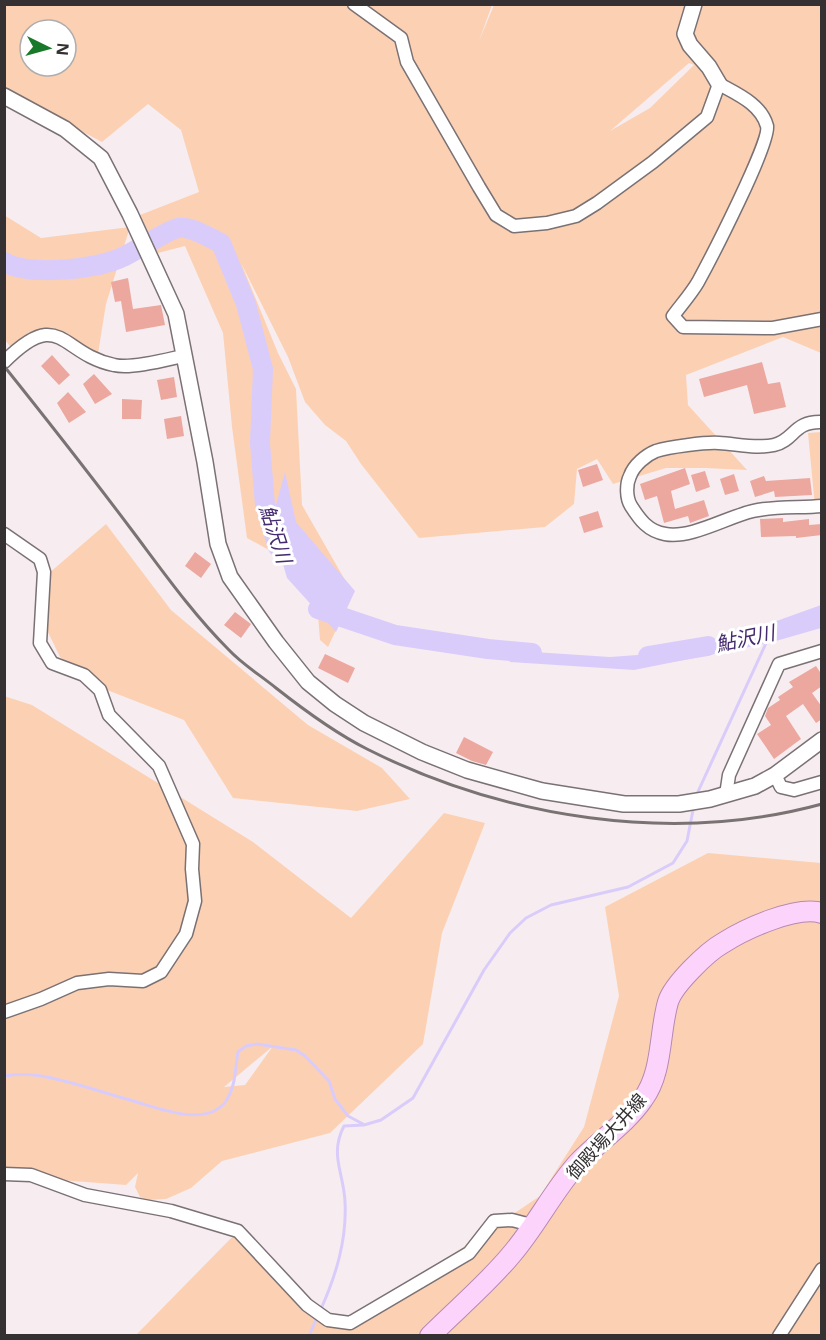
<svg xmlns="http://www.w3.org/2000/svg" width="826" height="1340" font-family="'Open Sans','Noto Sans JP',sans-serif">
  <style>
    .green { fill: #fcd1b3; fill-rule: evenodd }
    .water { fill: #d9ccfb }
    .lines { fill: none; stroke-linecap: round; stroke-linejoin: round }
    .stream { stroke: #d9ccfb; stroke-width: 3 }
    .river { stroke: #d9ccfb; stroke-width: 20 }
    .building { fill: #eca79f }
    .minor-casing { stroke: #7a7174; stroke-width: 15 }
    .tertiary-casing { stroke: #7a7174; stroke-width: 18 }
    .primary-casing { stroke: #b588b3; stroke-width: 22 }
    .minor { stroke: #fff; stroke-width: 12 }
    .tertiary { stroke: #fff; stroke-width: 15 }
    .primary { stroke: #fcd4fb; stroke-width: 20 }
    .rail { stroke: #797374; stroke-width: 3 }
    .labels { text-anchor: middle; dominant-baseline: central; stroke-width: 6; stroke-linejoin: round; paint-order: stroke }
    .street-label { font-size: 18px; fill: #353132; stroke: #fff }
    .water-label { font-size: 20px; font-style: italic; fill: #442a6e; stroke: #fff }
  </style>
  <rect width="100%" height="100%" fill="#f7edf0"/>
  <!-- green -->
  <path class="green" d="M4 5H492L479 41 494 5H821V353L783 337 686 375 688 405 747 470 705 468H666L613 484 597 459 577 469 574 504 545 527 419 538 361 464 346 441 325 425 305 402 288 357 241 263 278 353 296 389 302 505 353 594 328 647 320 640 318 615 276 554 247 538 232 427 223 333 185 246 158 253 140 215 199 192 181 130 148 104 102 142 5 91ZM30 30H66V66H30ZM689 63 694 65 650 108 610 131Z
    M4 215 41 238 130 227 106 304 97 360 44 334 13 350 5 340Z
    M821 432V506L815 507 808 433Z
    M106 524 171 610 308 725 382 768 410 799 357 811 233 798 184 720 107 690 60 657 43 622 48 574Z
    M4 696 32 705 253 842 351 918 444 813 485 823 442 933 423 1044 330 1133 222 1161 191 1188 166 1199 147 1200 140 1197 135 1187 138 1173 126 1185 5 1176ZM273 1046 245 1085 224 1087Z
    M708 853 821 863V1335L135 1336 238 1231 307 1305 350 1323 540 1196 584 1127 619 996 605 907Z"/>
  <!-- water -->
  <path class="water" d="M285 472 296 522 355 591 336 632 287 578 271 523Z
    M821 605V628L769 643 634 670 510 662 505 650 610 657 678 652 771 623Z"/>
  <g class="lines">
    <!-- stream -->
    <path class="stream" d="M696 796 767 641
      M4 1076C17 1074 29 1074 41 1076 71 1081 101 1092 130 1100 156 1107 206 1129 226 1101 236 1086 235 1069 238 1052L246 1046 257 1044 296 1050 305 1056 329 1081 335 1099 348 1116 363 1124
      M321 1309C336 1275 347 1240 345 1202 344 1173 329 1155 344 1126L364 1125 381 1120 413 1098 484 970 510 933 526 918 551 905 628 887 673 863 687 841 694 805
      M309 1336 318 1315"/>
    <!-- river -->
    <path class="river" d="M4 262C31 277 99 269 125 256 135 251 170 229 178 228 192 226 209 238 221 243L246 304 263 369 260 443 265 505 278 547
      M318 609 395 635 488 649 532 653
      M648 656 708 646"/>
  </g>
  <!-- building -->
  <path class="building" d="M128 278 133 309 161 305 165 325 126 332 121 301 115 302 111 282Z
    M52 355 70 375 59 385 41 366Z
    M762 362 768 384 780 382 786 407 754 414 747 385 704 397 699 379Z
    M94 374 112 394 95 404 83 384Z
    M174 377 177 397 161 400 157 380Z
    M68 392 86 412 69 423 57 403Z
    M122 399 142 400 141 419H122Z
    M181 416 184 436 167 439 164 419Z
    M597 464 603 480 583 487 578 470Z
    M685 468 690 484 671 491 675 509 704 500 709 516 690 523 688 516 664 523 657 496 645 500 640 484Z
    M705 471 710 487 696 492 691 475Z
    M734 474 739 491 725 495 720 479Z
    M764 476 766 481 810 478 812 495 775 497 774 491 755 497 750 481Z
    M598 511 603 527 584 533 579 517Z
    M783 518V522L809 519V525L822 524V535L796 538V536L761 537 760 519Z
    M195 552 211 564 201 578 185 566Z
    M235 612 251 624 241 638 224 625Z
    M325 654 355 668 348 683 318 668Z
    M816 666 822 675V686L812 693 822 707V719L816 723 803 704 786 716 801 739 774 759 757 734 771 725 765 716 768 708 780 700 778 697 793 687 789 682Z
    M464 737 493 752 486 765 472 761 456 753Z"/>
  <g class="lines">
    <!-- minor casing -->
    <g class="minor-casing">
      <path id="minor" d="M354 4 401 38 407 62 479 187 496 215 514 226 547 223 576 216 597 203 653 162 707 117 719 84C737 94 761 104 767 126 771 142 710 260 698 282 691 294 681 305 673 316L683 327 773 328 822 319
        M4 362C61 305 60 354 114 365 131 369 165 360 183 356
        M822 422C793 421 795 440 774 445 756 449 737 444 719 443 706 442 668 447 656 451 646 455 634 465 630 476 626 484 626 498 631 506 640 520 648 531 665 534 691 539 727 517 753 511 774 506 800 508 822 506
        M4 534 40 559 44 572 40 643 52 663 84 675 100 690 109 715 159 766 193 844 192 869 195 901 186 934 161 972 143 981 109 979 77 983 41 999 4 1012
        M775 775 781 787 794 790 822 782
        M726 795 729 775 779 664 822 651
        M4 1174 31 1175 85 1195 171 1211 238 1231 307 1305 328 1320 350 1323 469 1253 494 1221 512 1220 535 1226
        M779 1336 822 1269"/>
    </g>
    <!-- tertiary casing -->
    <g class="tertiary-casing">
      <path id="tertiary" d="M694 4 685 34 690 45 709 67 719 84
        M4 96 65 129 101 158 130 214 176 314 205 462 218 544 230 577 276 642 308 682 335 704 364 723 422 752 467 770 542 791 624 804H679L710 799 755 786 775 775 822 740"/>
    </g>
    <!-- primary casing -->
    <g class="primary-casing">
      <path id="primary" d="M430 1336C457 1309 487 1284 511 1255 536 1226 553 1191 578 1163 599 1141 626 1124 643 1099 663 1072 659 1033 668 1002 673 985 707 952 723 943 745 929 797 905 822 913"/>
    </g>
    <!-- minor -->
    <use href="#minor" class="minor"/>
    <!-- tertiary -->
    <use href="#tertiary" class="tertiary"/>
    <!-- primary -->
    <use href="#primary" class="primary"/>
    <!-- rail -->
    <path class="rail" d="M4 366C48 421 92 477 134 533 164 573 193 614 229 650 242 664 260 675 276 688 304 710 335 733 367 749 504 818 672 845 822 804"/>
  </g>
  <g class="labels">
    <!-- street labels -->
    <g class="street-label">
      <text transform="translate(606 1136) rotate(-48)">御殿場大井線</text>
    </g>
    <!-- water labels -->
    <g class="water-label">
      <text transform="translate(276 534) rotate(72)">鮎沢川</text>
      <text transform="translate(745 638) rotate(-12)">鮎沢川</text>
    </g>
  </g>
  <!-- border -->
  <rect width="826" height="1340" fill="none" stroke="#353132" stroke-width="12"/>
  <!-- north arrow -->
  <g transform="translate(48 48) rotate(95)"><circle r="28" fill="#ffffff" stroke="#aeadad" stroke-width="1.5"/>
  <path d="M0-4.5L10 22L0 15L-10 22Z" fill="#19792a"/>
  <text y="-9" font-size="16" font-weight="bold" text-anchor="middle" fill="#353132">N</text>
  </g>
</svg>
